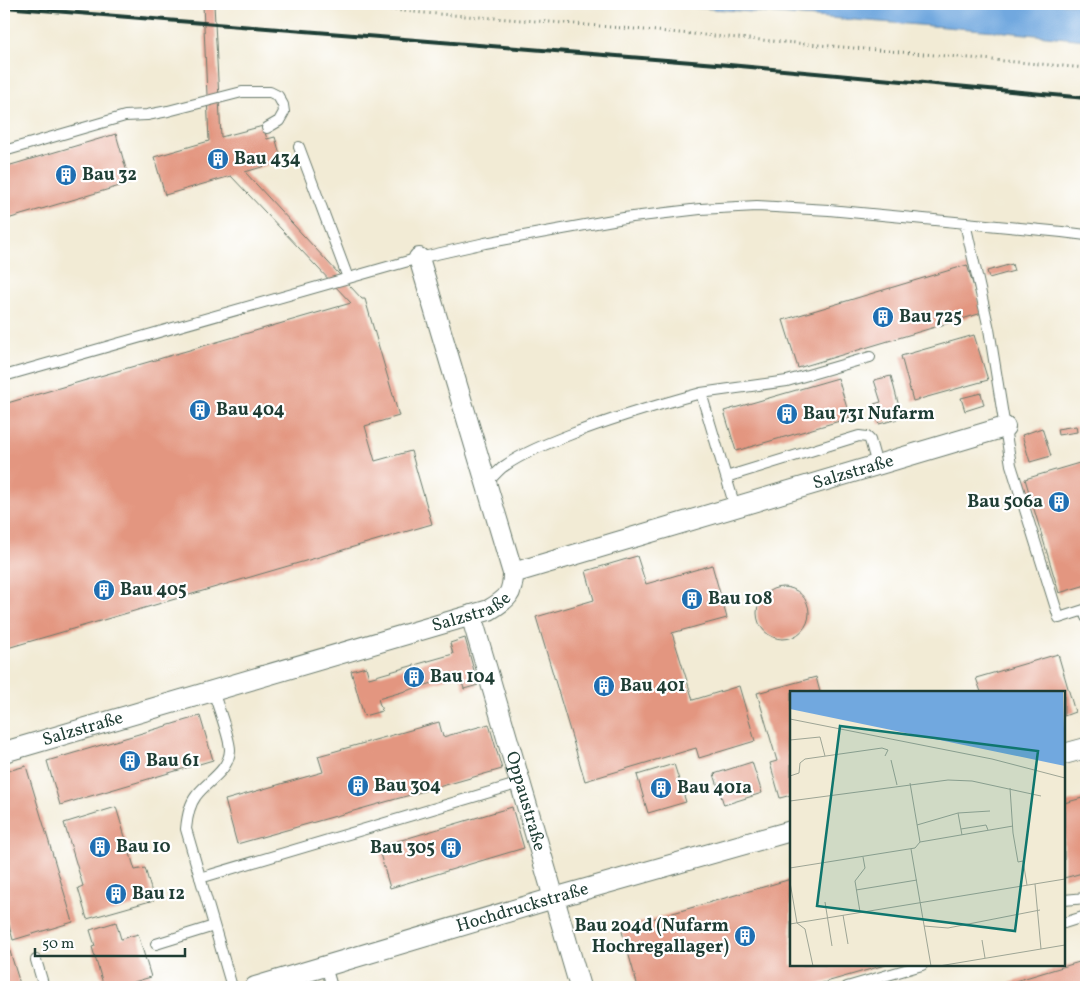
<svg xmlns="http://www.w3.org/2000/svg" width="1090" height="991" font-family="Vollkorn,serif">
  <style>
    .water { fill: #71a8df; stroke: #48728a }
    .building { fill: #e39680 }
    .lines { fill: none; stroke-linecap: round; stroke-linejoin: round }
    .service-casing { stroke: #697a6c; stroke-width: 12 }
    .minor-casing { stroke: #697a6c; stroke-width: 22 }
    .path { stroke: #697a6c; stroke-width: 3; stroke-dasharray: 1 4; stroke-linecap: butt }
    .service { stroke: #fff; stroke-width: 10 }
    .minor { stroke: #fff; stroke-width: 20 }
    .rail { stroke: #1f3d34; stroke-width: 4 }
    .labels { text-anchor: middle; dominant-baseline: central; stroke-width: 4.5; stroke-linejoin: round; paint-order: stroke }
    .poi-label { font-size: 18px; font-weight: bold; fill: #1f3d34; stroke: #fff; text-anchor: start }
    .street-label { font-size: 18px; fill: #1f3d34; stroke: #fff }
    .inset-road { fill: none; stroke: #9ea595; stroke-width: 1 }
    .view { fill: #0f766e; fill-opacity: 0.15; stroke: #0f766e; stroke-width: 2.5 }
    .inset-edge { fill: none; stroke: #1f3d34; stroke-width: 2.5 }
  </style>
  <rect width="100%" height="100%" fill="#fff"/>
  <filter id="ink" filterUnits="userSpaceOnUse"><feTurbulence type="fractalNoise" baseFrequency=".02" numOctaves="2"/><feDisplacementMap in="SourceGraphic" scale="10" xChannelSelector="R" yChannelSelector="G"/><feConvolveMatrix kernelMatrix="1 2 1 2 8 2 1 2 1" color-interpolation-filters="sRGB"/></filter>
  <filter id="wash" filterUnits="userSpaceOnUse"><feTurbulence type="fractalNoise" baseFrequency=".0096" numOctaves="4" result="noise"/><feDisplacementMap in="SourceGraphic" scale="20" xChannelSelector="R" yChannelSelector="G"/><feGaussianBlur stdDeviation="1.12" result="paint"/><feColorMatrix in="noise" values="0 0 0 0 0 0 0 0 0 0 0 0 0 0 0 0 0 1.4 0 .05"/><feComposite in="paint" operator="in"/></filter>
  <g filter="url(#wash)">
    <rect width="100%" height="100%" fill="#f2ebd5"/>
    <!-- water -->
    <path class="water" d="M649 4H1086V40L996 31Z"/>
    <g id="blocks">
      <!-- building -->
      <path class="building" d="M203 4H214L221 137 263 126 267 139 275 137 282 161 245 172 362 299H365L399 416 365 426 375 461 411 451 432 524 4 649V404L351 303 231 176 165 195 154 157 209 141Z
        M116 134 130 183 4 220V167Z
        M1012 264 1014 271 989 278 987 271Z
        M967 265 982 313 798 368 783 320Z
        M974 335 988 380 913 401 901 356Z
        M891 376 902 418 879 424 874 404 881 402 874 380Z
        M838 378 850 418 736 451 724 411Z
        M981 393 984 405 965 411 961 398Z
        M1076 426 1077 432 1058 435 1057 429Z
        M1042 428 1051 456 1030 462 1022 435Z
        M1086 461V585L1059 593 1025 479Z
        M637 556 646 584 712 565 727 618 672 633 693 700 739 686 755 741 699 758 696 748 585 781 536 617 594 600 586 571Z
        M757 613a26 26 0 1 1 52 0a26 26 0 1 1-52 0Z
        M465 638 478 685 464 689 460 675 378 699 382 711 364 716 351 671 366 667 369 678 453 654 450 643Z
        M1058 654 1075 712 1064 716V692H981L976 678Z
        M816 677 820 692H791V795L780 798 770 763 777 761 757 693Z
        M200 716 213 760 60 805 47 761Z
        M439 722 443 737 489 724 502 769 237 844 225 800 323 772 318 756Z
        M752 762 762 793 724 805 714 774Z
        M674 764 686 802 648 813 637 775Z
        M26 766 73 922 13 940 4 907V772Z
        M1086 797V872L1064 878V803Z
        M116 807 135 870 145 868 154 900 87 919 78 888 83 886 64 823Z
        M512 807 524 848 390 888 378 847Z
        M791 879V965H885L809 987H638L621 928Z
        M116 922 121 939 138 934 151 977 117 987H104L92 947 95 946 90 930Z
        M4 932 21 987H4Z
        M1086 960V987H995Z"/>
    </g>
  </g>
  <g filter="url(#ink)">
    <use href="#blocks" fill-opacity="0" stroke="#697a6c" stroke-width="1"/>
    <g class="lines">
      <!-- service casing -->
      <g class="service-casing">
        <path id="service" d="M299 147 348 278
          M4 151 125 116 147 115 168 111 242 92H270L278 96 283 105 284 112 279 121 267 128
          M965 223 989 329 1011 465 1059 618 1084 610 1086 617
          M4 376 419 258 485 243 624 218 700 209 757 206 829 210 1062 232 1086 235
          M726 477 859 436 867 437 870 440 877 465
          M486 483C492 478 497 472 503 467 523 453 546 444 569 435 612 418 657 405 701 393
          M735 507 701 393 787 381 870 357
          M213 691C217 704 230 738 230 750 229 771 207 781 196 796 189 805 187 818 186 829L232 987
          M200 878 520 783
          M1064 900 1086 898
          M1064 923 1086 916
          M156 944 214 926
          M36 960 44 987
          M326 966 332 987
          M847 987 922 965"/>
      </g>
      <!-- minor casing -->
      <g class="minor-casing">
        <g id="minor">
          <path id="s1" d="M513 573 1005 427"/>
          <path id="s2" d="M471 615 580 987"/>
          <path id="s3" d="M4 752 489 610C507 599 513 595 513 573L419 258"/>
          <path d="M1064 754 1086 748"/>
          <path id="s4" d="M255 987 554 898 791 831"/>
        </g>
      </g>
      <!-- path -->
      <path class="path" d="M330 4 424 13 564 23 1086 68"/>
      <!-- service -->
      <use href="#service" class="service"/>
      <!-- minor -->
      <use href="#minor" class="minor"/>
      <!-- rail -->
      <path class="rail" d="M4 7 729 65 1086 98"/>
    </g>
  </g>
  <!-- icons -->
  <defs>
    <g id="building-disc" transform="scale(1.125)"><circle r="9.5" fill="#1f6fb2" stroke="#fff"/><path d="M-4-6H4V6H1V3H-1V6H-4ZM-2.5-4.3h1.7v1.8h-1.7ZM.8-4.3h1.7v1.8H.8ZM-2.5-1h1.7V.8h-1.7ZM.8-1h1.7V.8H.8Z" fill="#fff"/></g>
  </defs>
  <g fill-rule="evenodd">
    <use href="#building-disc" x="218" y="159"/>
    <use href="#building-disc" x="66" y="175"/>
    <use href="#building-disc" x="883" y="317"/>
    <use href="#building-disc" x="200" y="410"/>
    <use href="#building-disc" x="787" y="414"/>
    <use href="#building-disc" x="1059" y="502"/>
    <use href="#building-disc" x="104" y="590"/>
    <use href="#building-disc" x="692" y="599"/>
    <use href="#building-disc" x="414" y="677"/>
    <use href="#building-disc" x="604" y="686"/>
    <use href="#building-disc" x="130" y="761"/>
    <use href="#building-disc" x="358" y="786"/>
    <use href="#building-disc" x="661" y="788"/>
    <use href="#building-disc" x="100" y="847"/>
    <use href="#building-disc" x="451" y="848"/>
    <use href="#building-disc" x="116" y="894"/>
    <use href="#building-disc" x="745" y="936"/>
  </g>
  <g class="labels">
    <!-- poi labels -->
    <g class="poi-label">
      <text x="234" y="159">Bau 434</text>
      <text x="82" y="175">Bau 32</text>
      <text x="899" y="317">Bau 725</text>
      <text x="216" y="410">Bau 404</text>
      <text x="803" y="414">Bau 731 Nufarm</text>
      <text x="1043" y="502" text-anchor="end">Bau 506a</text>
      <text x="120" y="590">Bau 405</text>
      <text x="708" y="599">Bau 108</text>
      <text x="430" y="677">Bau 104</text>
      <text x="620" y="686">Bau 401</text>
      <text x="146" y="761">Bau 61</text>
      <text x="374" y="786">Bau 304</text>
      <text x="677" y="788">Bau 401a</text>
      <text x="116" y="847">Bau 10</text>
      <text x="435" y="848" text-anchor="end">Bau 305</text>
      <text x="132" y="894">Bau 12</text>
      <text x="729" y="926" text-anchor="end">Bau 204d (Nufarm<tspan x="729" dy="21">Hochregallager)</tspan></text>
    </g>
    <!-- street labels -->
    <g class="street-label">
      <text stroke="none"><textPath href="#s1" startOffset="355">Salzstraße</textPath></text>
      <text stroke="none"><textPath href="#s3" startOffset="488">Salzstraße</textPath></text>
      <text stroke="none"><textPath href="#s3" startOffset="82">Salzstraße</textPath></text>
      <text stroke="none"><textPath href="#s2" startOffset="194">Oppaustraße</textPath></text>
      <text stroke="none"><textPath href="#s4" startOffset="279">Hochdruckstraße</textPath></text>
    </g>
  </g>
  <!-- overview -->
  <g transform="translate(790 691)">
    <rect width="275" height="275" fill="#f2ebd5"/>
    <path d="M0 0H273L275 75 0 18Z" fill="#71a8df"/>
    <path class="inset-road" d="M0 28 202 68 275 87M0 49 30 46 35 65M101 69 107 94M0 85 9 82 10 72 15 68 92 57 98 59 95 65M120 92 130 151M220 97 223 142 228 171 233 170 237 194M0 110 158 89 182 90 251 105M127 134 168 122M171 138 196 134 198 139M172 144 168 122 200 120M121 158 141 275M0 177 125 157 130 151 223 135M0 191 7 232 15 238 23 275M245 193 251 258M66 199 127 189M35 211 42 255M70 221 65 190 75 177 73 166M53 224 58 253M0 233 275 188M134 235 158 237 250 219M192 249 195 267M149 275 275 254"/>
    <path class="view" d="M50 35 248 60 225 240 27 215Z"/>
    <rect width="275" height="275" class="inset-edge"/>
  </g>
  <!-- margin -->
  <rect width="1090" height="991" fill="none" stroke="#fff" stroke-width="20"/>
  <!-- scale -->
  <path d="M35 948v8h150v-8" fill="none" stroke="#1f3d34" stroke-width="2.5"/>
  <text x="42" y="948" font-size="15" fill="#1f3d34" stroke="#ffffff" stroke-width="4" paint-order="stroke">50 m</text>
</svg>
